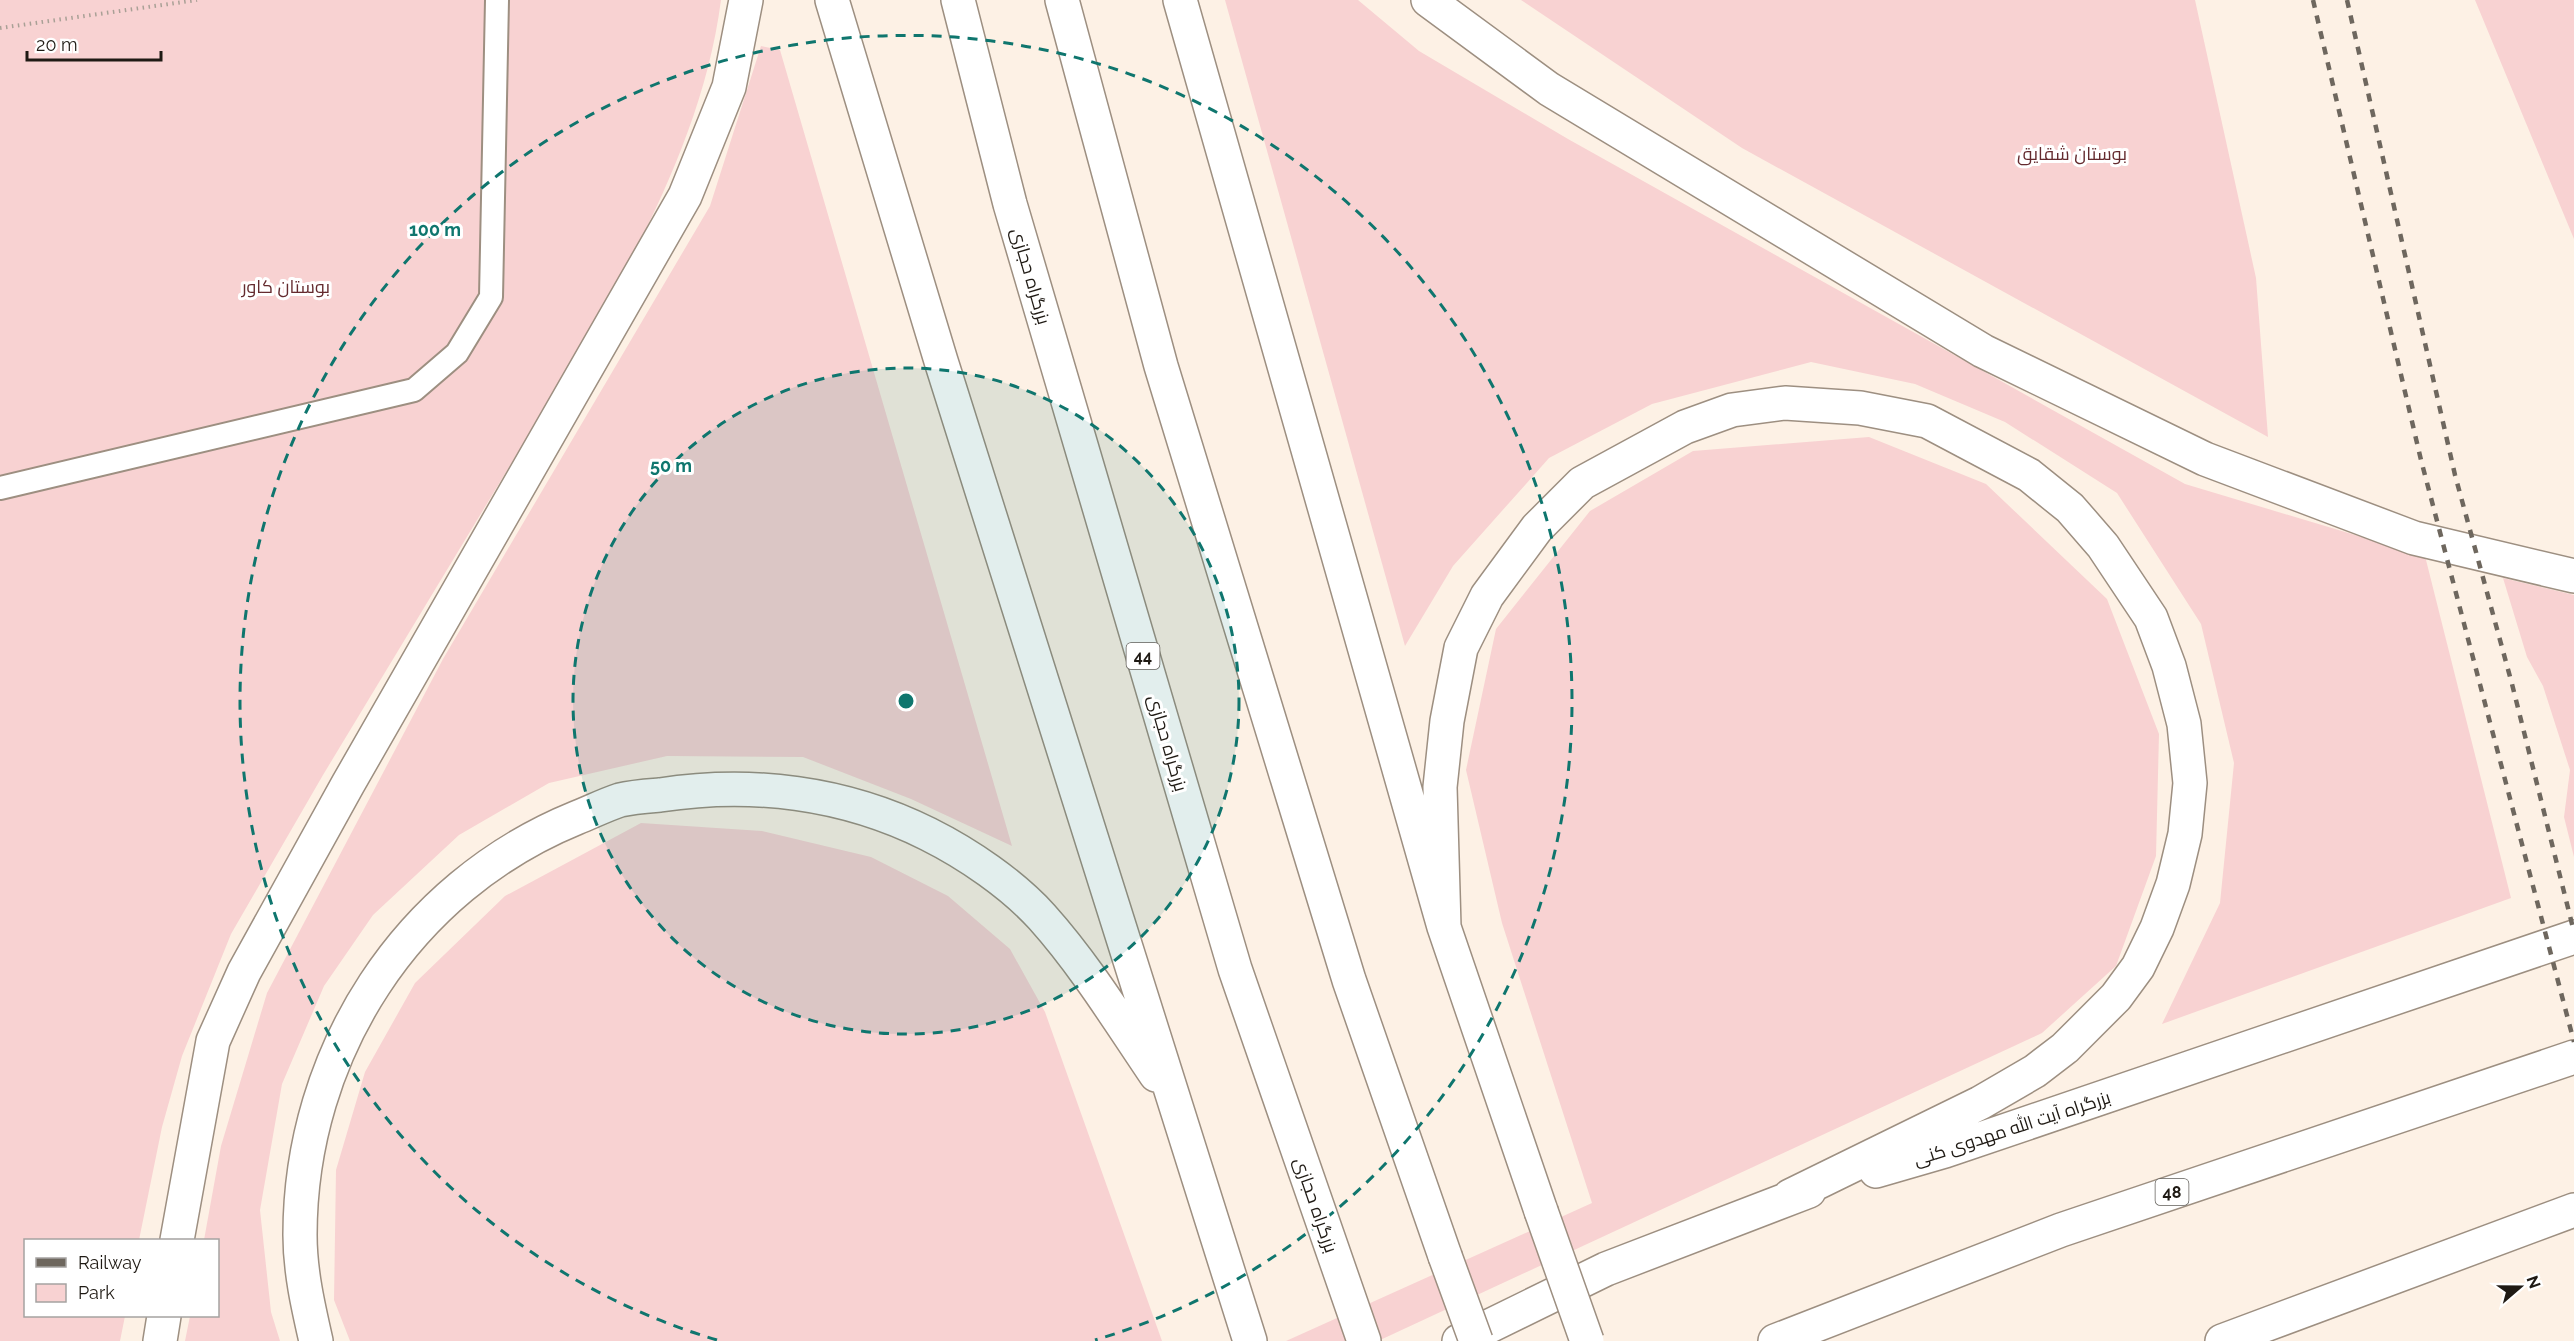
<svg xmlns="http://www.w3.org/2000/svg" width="2574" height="1341" font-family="Raleway,Cairo,sans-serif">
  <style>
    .green { fill: #f8d2d2 }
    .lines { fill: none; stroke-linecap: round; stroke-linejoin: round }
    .lane-casing { stroke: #9d8f81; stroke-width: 26 }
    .highway-casing { stroke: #9d8f81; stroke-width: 36 }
    .path { stroke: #a9a096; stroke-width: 4; stroke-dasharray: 1.5 4.5; stroke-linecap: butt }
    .lane { stroke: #fff; stroke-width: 22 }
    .highway { stroke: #fff; stroke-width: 33 }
    .rail { stroke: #6e675e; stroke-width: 4.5; stroke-dasharray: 8 8; stroke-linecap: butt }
    .highway-bridge-casing { stroke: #9d8f81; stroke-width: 36; stroke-linecap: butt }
    .highway-bridge { stroke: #fff; stroke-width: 33 }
    .ring { fill: none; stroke: #0f766e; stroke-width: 3; stroke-dasharray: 10 8 }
    .labels { text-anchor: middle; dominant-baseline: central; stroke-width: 6; stroke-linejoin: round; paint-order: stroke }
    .shield { fill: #fff; stroke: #625f5a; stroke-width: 1.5 }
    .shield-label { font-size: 16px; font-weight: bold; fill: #1f1a14 }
    .park-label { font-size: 18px; fill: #642a2e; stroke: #fff }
    .street-label { font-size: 18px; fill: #1f1a14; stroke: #fff }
    .centre { fill: #0f766e; stroke: #fff; stroke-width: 3 }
    .ring-label { font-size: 18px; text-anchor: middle; font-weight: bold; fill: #0f766e; stroke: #fff; stroke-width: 6; stroke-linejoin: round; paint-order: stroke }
  </style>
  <rect width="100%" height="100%" fill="#fdf1e5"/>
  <!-- green -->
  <path class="green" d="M0 0H721C707 108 660 205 610 300L323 775 231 934 182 1056 162 1127 139 1240H26V1316H125L120 1341H0Z
    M1225 0H1358L1419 51 1568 139 2185 484 2425 556 2511 898 2162 1024 2220 903 2234 763 2201 624 2117 493 2005 422 1915 384 1811 362 1652 404 1549 458 1453 566 1405 646Z
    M1521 0H2195L2256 278 2268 437 1742 148Z
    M2475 0H2574V239Z
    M761 46 780 50 1012 846 911 799 803 757 667 756 549 783 459 835 373 915 324 986 282 1084 260 1210 271 1312 280 1341H185L190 1316H218V1240H204L221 1146 267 993 443 659 710 206Z
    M1869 437 1986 484 2107 599 2159 734 2156 856 2116 966 2042 1033 1378 1341H1286L1592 1203 1502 923 1466 770 1496 629 1590 511 1693 451Z
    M2503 578 2574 595V857L2564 817 2570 770 2543 686 2527 657Z
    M641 823 762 831 871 857 948 896 1010 949 1045 1012 1162 1341H350L334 1300 336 1170 365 1072 415 983 505 896Z"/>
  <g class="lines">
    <!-- lane casing -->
    <g class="lane-casing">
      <path id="lane" d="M0 488 414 390 457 353 491 297 497 0"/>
    </g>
    <!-- highway casing -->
    <g class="highway-casing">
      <path id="highway" d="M832 0 941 361 1250 1341
        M958 0 1010 204 1235 969 1364 1341
        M1062 0 1161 366 1349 980 1445 1256
        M1180 0 1444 927 1541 1211
        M1428 0 1549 89 1983 351 2205 459 2414 538 2574 576
        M1444 927 1440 787 1447 721 1461 648 1487 596 1537 528 1582 483 1685 427 1732 410 1785 403 1860 408 1927 421 2029 475 2070 508 2103 546 2151 618 2169 666 2184 724 2190 783 2185 834 2173 884 2157 928 2138 967 2116 997 2065 1048 2035 1071 1980 1103 1790 1196
        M1876 1171 1945 1151 2574 937
        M177 1240 213 1041 244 972 348 784 685 196 729 87 746 0
        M160 1341 164 1316
        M316 1341C308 1306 300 1271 300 1235 300 1053 407 887 576 818 591 812 605 805 620 800 632 797 647 796 660 795 751 781 844 792 928 834 968 854 1012 884 1042 917 1085 965 1120 1022 1156 1075
        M1459 1341 1606 1269 1809 1191
        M1775 1341 2061 1230 2574 1057
        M2222 1341 2574 1210"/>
    </g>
    <!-- path -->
    <path class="path" d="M0 28 197 0"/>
    <!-- lane -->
    <use href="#lane" class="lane"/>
    <!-- highway -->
    <use href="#highway" class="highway"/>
    <!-- rail -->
    <path class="rail" d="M2313 0 2421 460 2574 1042
      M2347 0 2455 475 2512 684 2574 932"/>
    <!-- highway-bridge casing -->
    <g class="highway-bridge-casing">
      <path id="highway-bridge" d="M1541 1211 1587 1341
        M1445 1256 1476 1341"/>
    </g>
    <!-- highway-bridge -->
    <use href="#highway-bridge" class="highway-bridge"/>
  </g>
  <!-- distance rings -->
  <circle cx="906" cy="701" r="333" fill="#0f766e" fill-opacity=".12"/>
  <g class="ring">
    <circle cx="906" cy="701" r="333"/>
    <path d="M717 1340A666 666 0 1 1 1095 1340"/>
  </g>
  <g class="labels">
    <!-- shield labels -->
    <g class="shield">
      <rect x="1126.5" y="643" width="33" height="26" rx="4.5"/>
      <rect x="2155.5" y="1179" width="33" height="26" rx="4.5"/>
    </g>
    <g class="shield-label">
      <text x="1143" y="656">44</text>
      <text x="2172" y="1192">48</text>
    </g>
    <!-- park labels -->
    <g class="park-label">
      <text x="2072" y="153">بوستان شقایق</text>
      <text x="286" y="286">بوستان کاور</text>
    </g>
    <!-- street labels -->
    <g class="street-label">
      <text transform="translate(1031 276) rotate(74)">بزرگراه حجازی</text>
      <text transform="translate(1168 743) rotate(74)">بزرگراه حجازی</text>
      <text transform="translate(2012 1128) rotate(-18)">بزرگراه آیت الله مهدوی کنی</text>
      <text transform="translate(1316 1205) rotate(71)">بزرگراه حجازی</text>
    </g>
  </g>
  <circle cx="906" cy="701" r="9" class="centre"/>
  <g class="ring-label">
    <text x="435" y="236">100 m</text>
    <text x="671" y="472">50 m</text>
  </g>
  <!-- legend -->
  <rect x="24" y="1239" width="195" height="78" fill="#ffffff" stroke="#a5a3a1" stroke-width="1.5"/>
  <rect x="36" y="1258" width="30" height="9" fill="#6e675e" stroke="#a5a3a1" stroke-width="1.5"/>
  <text x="78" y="1269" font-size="18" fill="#1f1a14">Railway</text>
  <rect x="36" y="1284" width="30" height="18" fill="#f8d2d2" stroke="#a5a3a1" stroke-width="1.5"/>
  <text x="78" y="1299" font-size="18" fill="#1f1a14">Park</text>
  <!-- north arrow -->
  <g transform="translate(2520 1287) rotate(70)" stroke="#ffffff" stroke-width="4.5" paint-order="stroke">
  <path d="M0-4.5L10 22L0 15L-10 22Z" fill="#1f1a14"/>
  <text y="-9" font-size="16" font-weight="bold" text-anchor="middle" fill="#1f1a14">N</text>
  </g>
  <!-- scale -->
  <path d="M27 51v9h134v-9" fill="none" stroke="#1f1a14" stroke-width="3"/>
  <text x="36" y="51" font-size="18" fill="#1f1a14" stroke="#ffffff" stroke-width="4.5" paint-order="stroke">20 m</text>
</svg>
